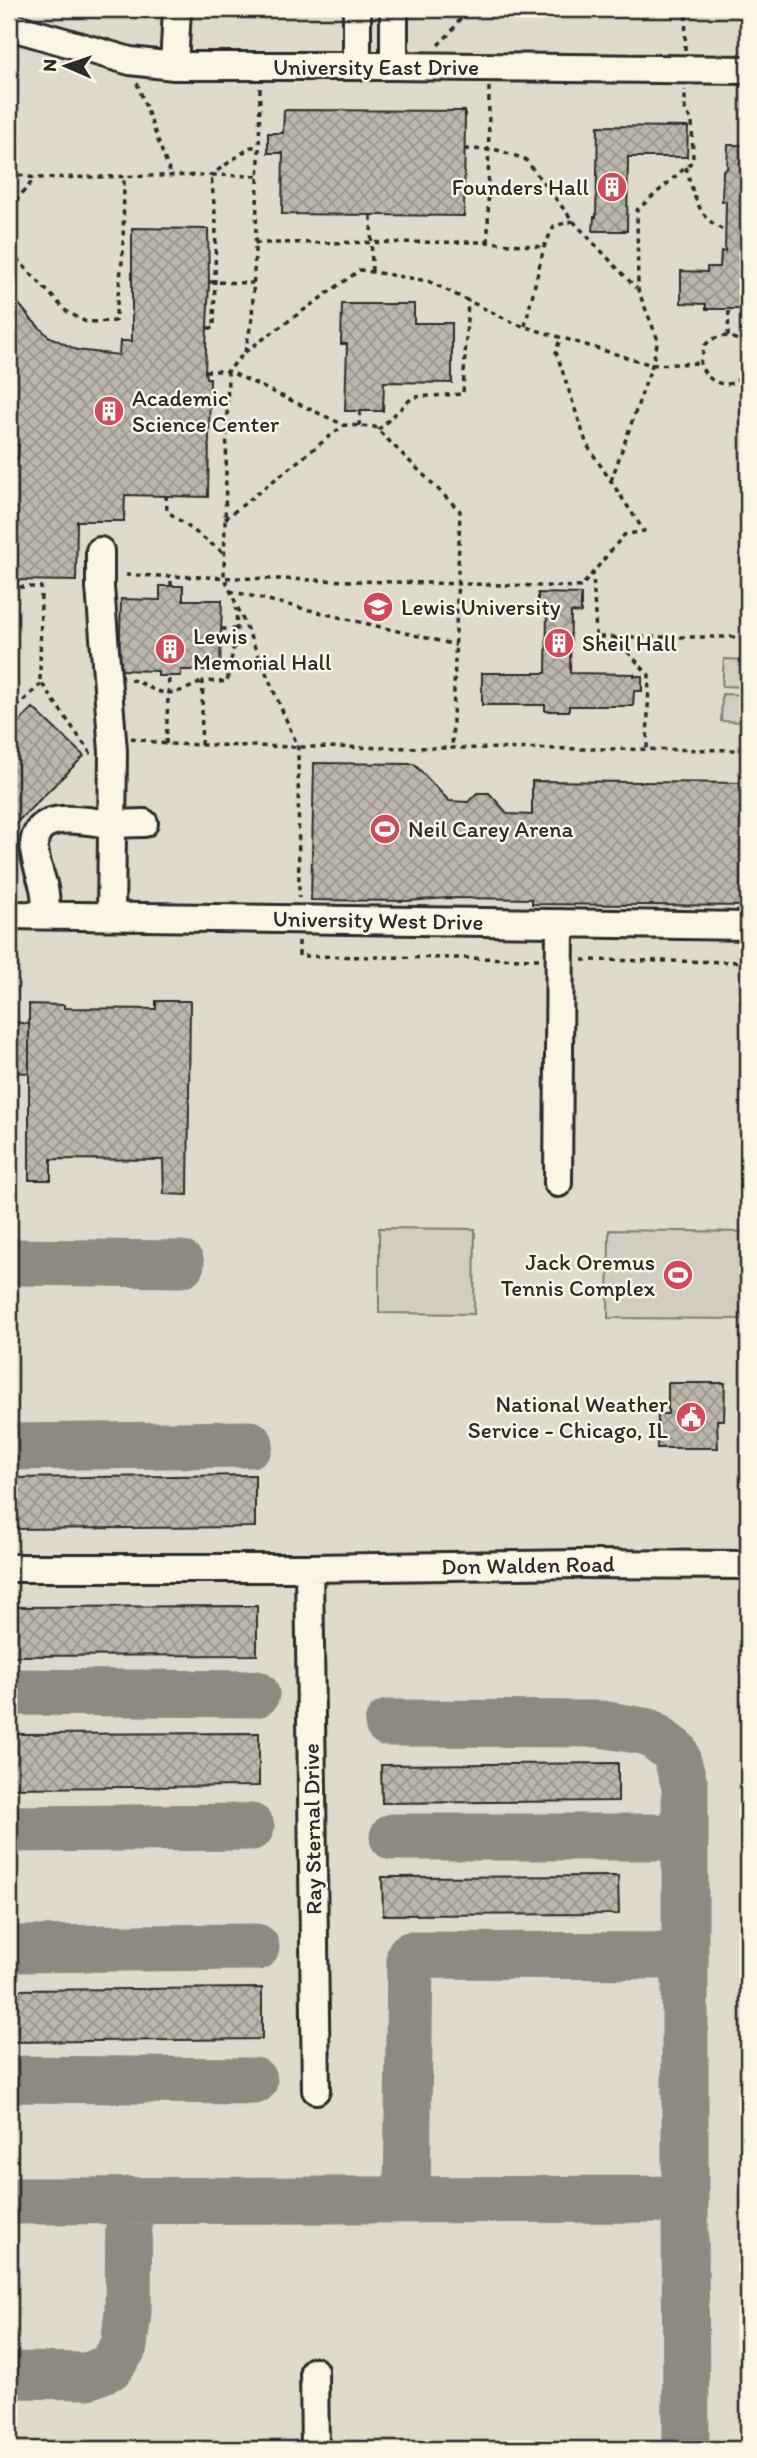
<svg xmlns="http://www.w3.org/2000/svg" width="757" height="2458" font-family="Itim,sans-serif">
  <style>
    .built { fill: #e0dacc }
    .garden { fill: #d2cdc0; stroke: #7e7c76; stroke-width: 2 }
    .lines { fill: none; stroke-linecap: round; stroke-linejoin: round }
    .taxiway { stroke: #8d8a82; stroke-width: 47 }
    .building { fill: url(#building-cross-hatch); stroke: #2b2b2b; stroke-width: 2 }
    .minor-casing { stroke: #2b2b2b; stroke-width: 32 }
    .path { stroke: #2b2b2b; stroke-width: 3.5; stroke-dasharray: 5 5; stroke-linecap: butt }
    .minor { stroke: #fcf5e5; stroke-width: 26 }
    .labels { text-anchor: middle; dominant-baseline: central; stroke-width: 5; stroke-linejoin: round; paint-order: stroke }
    .street-label { font-size: 23px; fill: #2b2b2b; stroke: #fcf5e5 }
    .poi-label { font-size: 23px; fill: #2b2b2b; stroke: #fcf5e5; text-anchor: start }
  </style>
  <defs>
    <pattern id="building-cross-hatch" width="8" height="8" patternUnits="userSpaceOnUse" patternTransform="scale(1.75)"><rect width="8" height="8" fill="#bcb7ac"/><path d="M0 0l8 8M0 8l8-8" fill="none" stroke="#99958c"/></pattern>
  </defs>
  <rect width="100%" height="100%" fill="#efe9da"/>
  <filter id="ink" filterUnits="userSpaceOnUse"><feTurbulence type="fractalNoise" baseFrequency=".0143" numOctaves="2"/><feDisplacementMap in="SourceGraphic" scale="14" xChannelSelector="R" yChannelSelector="G"/><feConvolveMatrix kernelMatrix="1 2 1 2 8 2 1 2 1" color-interpolation-filters="sRGB"/></filter>
  <g filter="url(#ink)">
    <!-- built -->
    <path class="built" d="M9 9H748V2449H9Z"/>
    <!-- garden -->
    <path class="garden" d="M724 659 748 660V687L722 686Z
      M722 694 748 695V722L721 721Z
      M379 1228 475 1229 474 1314 379 1313Z
      M609 1230 748 1232V1319L608 1318Z"/>
    <g class="lines">
      <!-- taxiway -->
      <path class="taxiway" d="M9 1262 181 1264
        M9 1447 250 1444
        M9 1692 256 1694
        M9 1829 251 1827
        M393 1837H684
        M9 1949 256 1947
        M9 2079 254 2081
        M685 2199 686 2449
        M407 2200 410 1955 684 1956
        M9 2201 685 2199V1786L675 1752 649 1732 601 1724 388 1723
        M9 2375 88 2376 110 2367 124 2347 128 2311 129 2200"/>
    </g>
    <!-- building -->
    <path class="building" d="M284 110 465 111 464 216 282 214 283 153H268V133H283Z
      M598 126 688 127 687 157H628L627 231H593L594 217H596Z
      M728 145H748V309H706V304L681 303V271L707 272V267H720L721 251 725 252 726 201H722L723 170 727 169Z
      M132 228 208 229 209 282 205 371 206 378H210L208 497 125 495 124 521H77L76 581 11 580 12 458H18L19 445H9V302L14 298 31 319 48 336 77 350 119 355 120 341H132Z
      M342 304H414V323H452V383L384 382 383 411H345L347 344H341Z
      M160 586H183V600H222L220 670H181V676H158V671L119 670 121 599 160 600Z
      M538 593 581 594V613L571 612 570 673 634 674V676H642V691H634L633 706H569V711H545V705H482V673H546L547 612H538Z
      M33 708 84 756 9 830V732Z
      M314 763 414 764 449 801 468 802 477 793H489L508 814 532 815V781L748 783V906L532 904V899L448 898 407 901 311 900Z
      M156 1001H190L188 1195 164 1194 163 1160 51 1159V1180H29V1004L64 1005V1008L156 1009Z
      M9 1021 29 1024V1073L9 1072Z
      M668 1383H725L724 1420H717L718 1448H657L658 1414H668Z
      M255 1475V1527L9 1529V1478Z
      M257 1606V1655L9 1656V1607Z
      M259 1733V1786L9 1788V1734Z
      M618 1763V1801L382 1803 381 1765Z
      M618 1876 619 1914 383 1915 382 1877Z
      M262 1988V2039L9 2042V1990Z"/>
    <g class="lines">
      <!-- minor casing -->
      <g class="minor-casing">
        <path id="minor" d="M394 9V66
          M9 26 130 61 174 66H394L748 70
          M174 66 177 9
          M357 66V9
          M100 551V587L113 751 111 916
          M9 915 748 926
          M45 915C46 906 46 897 44 888 41 875 34 860 34 846 35 807 88 822 111 824 122 824 133 823 144 823
          M558 1183 560 923
          M9 1568H309L580 1564 748 1565
          M309 1568 316 2090
          M314 2371 315 2449"/>
      </g>
      <!-- path -->
      <path class="path" d="M438 45 451 32 467 9
        M685 50 686 9
        M137 83 171 176
        M260 88 259 159 252 319 245 352 228 371 224 576 298 747 299 898
        M465 149 497 150 525 159 573 221 636 288
        M686 167C693 193 698 220 726 231
        M9 173 35 178 211 175 251 147H259
        M9 209 35 178
        M371 216 372 272
        M9 239 18 260H9
        M488 242 489 87
        M255 243 488 242 544 247
        M9 268 18 260 66 311 86 322 115 321 123 253 124 177
        M209 282 253 283
        M525 326 544 247 554 226 573 221
        M208 328H214L216 223 211 175 259 176
        M728 336 729 309
        M245 352 360 270 428 281 516 324 652 365 700 363
        M748 356C742 335 721 330 705 345L700 363C709 390 740 392 748 363
        M205 371H228L344 425
        M359 426 360 411
        M378 430 413 397 463 394 468 300
        M611 481 652 365 658 340 638 290 637 210 693 161 692 120 685 111V90
        M166 495 167 511 225 554
        M225 519 344 425 375 427 460 511 452 749
        M593 571 596 637H748
        M126 575 581 587 624 535 644 531 587 445 556 352 560 338
        M171 586V576
        M9 587H41L40 681 91 754
        M230 591 456 645
        M221 629H237
        M614 637 649 675 647 750
        M130 680C141 681 147 688 157 691 173 696 188 689 203 681
        M9 715 42 683
        M131 738 166 744 298 747 748 750
        M166 744 169 676
        M201 745 203 681 227 682 237 629 236 608
        M299 941V956L539 959
        M582 960 748 962"/>
      <!-- minor -->
      <use href="#minor" class="minor"/>
    </g>
  </g>
  <!-- icons -->
  <defs>
    <g id="building-disc" transform="scale(1.575)"><circle r="9.5" fill="#d1495b" stroke="#fcf5e5"/><path d="M-4-6H4V6H1V3H-1V6H-4ZM-2.5-4.3h1.7v1.8h-1.7ZM.8-4.3h1.7v1.8H.8ZM-2.5-1h1.7V.8h-1.7ZM.8-1h1.7V.8H.8Z" fill="#fff"/></g>
    <g id="university-disc" transform="scale(1.575)"><circle r="9.5" fill="#d1495b" stroke="#fcf5e5"/><path d="M0-5L7-2L0 1L-7-2ZM-4 1L0 2.5L4 1V4Q0 6-4 4Z" fill="#fff"/></g>
    <g id="stadium-disc" transform="scale(1.575)"><circle r="9.5" fill="#d1495b" stroke="#fcf5e5"/><path d="M0-5a6.5 5 0 1 0 0 10a6.5 5 0 1 0 0-10ZM-3.5-1.8h7v3.6h-7Z" fill="#fff"/></g>
    <g id="civic-disc" transform="scale(1.575)"><circle r="9.5" fill="#d1495b" stroke="#fcf5e5"/><path d="M-.6-6.5H3V-4.5H.6V-3L4-1V1h2V6H-6V1h2V-1L-.6-3ZM-1.2 2.5V6h2.4V2.5Z" fill="#fff"/></g>
  </defs>
  <g fill-rule="evenodd">
    <use href="#building-disc" x="612" y="187"/>
    <use href="#building-disc" x="109" y="411"/>
    <use href="#university-disc" x="378" y="607"/>
    <use href="#building-disc" x="559" y="643"/>
    <use href="#building-disc" x="170" y="649"/>
    <use href="#stadium-disc" x="385" y="829"/>
    <use href="#stadium-disc" x="678" y="1275"/>
    <use href="#civic-disc" x="691" y="1417"/>
  </g>
  <g class="labels">
    <!-- street labels -->
    <g class="street-label">
      <text x="376" y="67">University East Drive</text>
      <text transform="translate(378 920) rotate(1)">University West Drive</text>
      <text transform="translate(528 1565) rotate(-1)">Don Walden Road</text>
      <text transform="translate(312 1829) rotate(-91)">Ray Sternal Drive</text>
    </g>
    <!-- poi labels -->
    <g class="poi-label">
      <text x="589" y="187" text-anchor="end">Founders Hall</text>
      <text x="132" y="398">Academic<tspan x="132" dy="26">Science Center</tspan></text>
      <text x="401" y="607">Lewis University</text>
      <text x="193" y="636">Lewis<tspan x="193" dy="26">Memorial Hall</tspan></text>
      <text x="582" y="643">Sheil Hall</text>
      <text x="408" y="829">Neil Carey Arena</text>
      <text x="655" y="1262" text-anchor="end">Jack Oremus<tspan x="655" dy="26">Tennis Complex</tspan></text>
      <text x="668" y="1404" text-anchor="end">National Weather<tspan x="668" dy="26">Service - Chicago, IL</tspan></text>
    </g>
  </g>
  <!-- margin -->
  <rect width="757" height="2458" fill="none" stroke="#fcf5e5" stroke-width="35"/>
  <rect x="18" y="18" width="722" height="2423" fill="none" stroke="#2b2b2b" stroke-width="2.5" filter="url(#ink)"/>
  <!-- north arrow -->
  <g transform="translate(66 66) rotate(272)" stroke="#fcf5e5" stroke-width="5" paint-order="stroke">
  <path d="M0-5L12 26L0 18L-12 26Z" fill="#2b2b2b"/>
  <text y="-10" font-size="19" font-weight="bold" text-anchor="middle" fill="#2b2b2b">N</text>
  </g>
</svg>
